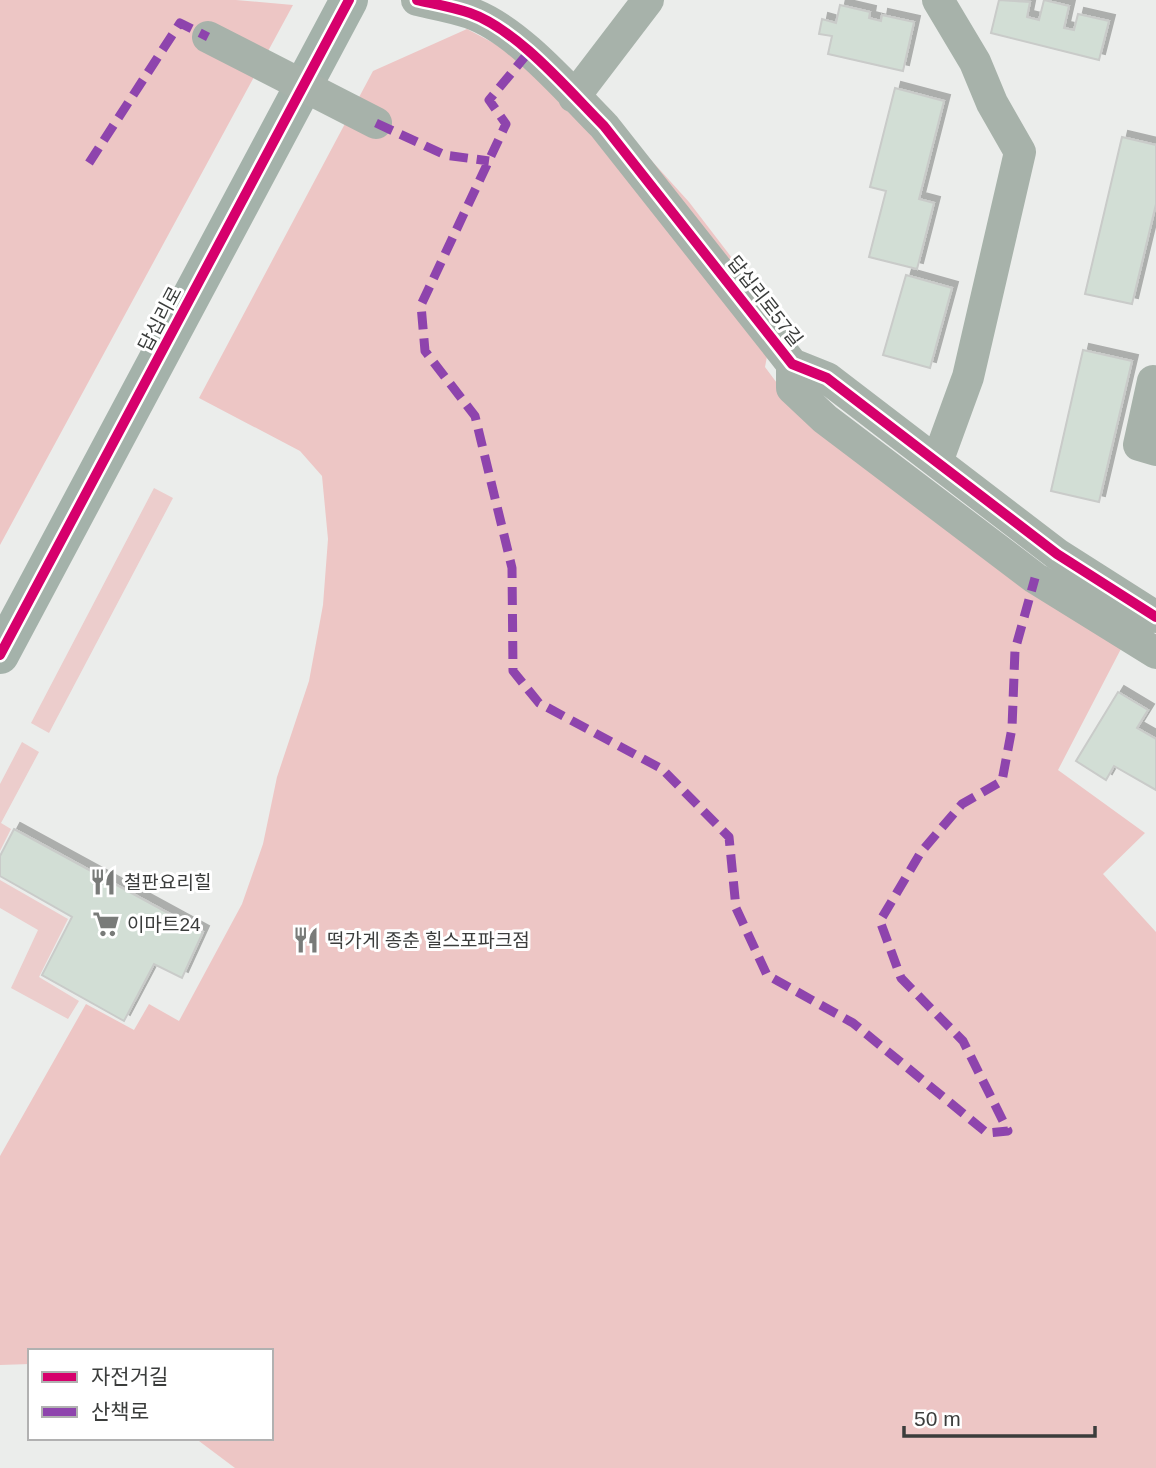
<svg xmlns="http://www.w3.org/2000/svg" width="1156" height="1468" font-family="Arial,'Noto Sans KR',sans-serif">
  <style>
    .green { fill: #eccdcc }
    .forest { fill: #edc6c5 }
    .building { fill: #d2ded5; stroke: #c9cbc9; stroke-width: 2; filter: url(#shadow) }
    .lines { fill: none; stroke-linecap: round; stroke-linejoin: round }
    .minor { stroke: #a7b2aa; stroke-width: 32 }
    .major { stroke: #a4b2aa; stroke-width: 38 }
    .minor-bridge { stroke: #a7b2aa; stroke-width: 32 }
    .quiet { stroke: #8e44ad; stroke-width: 9; stroke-dasharray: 18 9; stroke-linecap: butt }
    .cycleway-casing { stroke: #fff; stroke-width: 15 }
    .cycleway { stroke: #d6006c; stroke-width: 10 }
    .labels { text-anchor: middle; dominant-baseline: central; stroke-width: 6; stroke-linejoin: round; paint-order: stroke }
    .street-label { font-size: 19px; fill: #3b3d3c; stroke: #fff }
    .poi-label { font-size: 19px; fill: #3b3d3c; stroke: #fff; text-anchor: start }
  </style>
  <defs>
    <filter id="shadow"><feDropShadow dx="6" dy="-6" stdDeviation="0" flood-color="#0004"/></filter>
  </defs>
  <rect width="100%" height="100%" fill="#ebedeb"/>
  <!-- green -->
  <path class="green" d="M154 488 173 498 49 733 31 723Z
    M22 742 39 752 1 823 11 829 0 851V784Z
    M0 880 68 919 39 977 79 1001 68 1019 11 988 38 930 0 908Z"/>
  <!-- forest -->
  <path class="forest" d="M0 0H236L293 5 0 545Z
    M467 29 593 96 689 202 775 314 765 367 794 406 1123 645 1058 770 1145 833 1103 874 1156 932V1468H235L195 1438H271V1351H30V1364L0 1365V1156L86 1004 134 1030 149 1004 179 1021 242 904 263 844 277 777 309 681 323 605 328 539 322 476 300 451 199 398 373 71Z"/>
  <!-- building -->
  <path class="building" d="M999 0 1030 2 1027 17 1039 20 1044 0 1069 6 1064 28 1074 30 1078 14 1109 21 1099 60 991 33Z
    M840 5 870 12 869 18 881 21 882 15 914 22 903 71 828 54 832 36 819 34 822 19 836 23Z
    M895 88 944 101 919 199 934 203 917 269 869 257 886 191 870 187Z
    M1122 137 1156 145V204L1132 304 1085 294Z
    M906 275 952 288 930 368 883 355Z
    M1083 350 1132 361 1099 502 1051 491Z
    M1118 692 1148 710 1137 728 1156 739V790L1114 766 1106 780 1076 761Z
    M14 829 203 932 182 978 154 964 124 1021 42 975 72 917 0 876V856Z"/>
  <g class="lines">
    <!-- minor -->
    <path class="minor" d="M417 0C435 4 453 7 470 13 518 30 568 90 604 126L792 364 827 378 1057 554 1156 617
      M574 97 648 0
      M792 364V388L825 419 1035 578 1156 653
      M1156 382 1153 381 1139 445 1156 450
      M937 462 968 377 1020 152 992 103 975 62 938 0"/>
    <!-- major -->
    <path class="major" d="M0 655 349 0"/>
    <!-- minor-bridge -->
    <path class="minor-bridge" d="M208 37 376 123"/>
    <!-- quiet -->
    <path class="quiet" d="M528 53 489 100 506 124 421 305 425 351 475 416 512 568 513 671 539 703 662 769 729 837 736 908 767 975 853 1023 987 1133 1008 1131 963 1041 901 978 880 921 921 852 962 804 1002 781 1012 728 1015 650 1035 578
      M376 123 445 155 489 161
      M89 163 180 23 208 37"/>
    <!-- cycleway casing -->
    <g class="cycleway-casing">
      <path id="cycleway" d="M417 0C435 4 453 7 470 13 518 30 568 90 604 126L792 364 827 378 1057 554 1156 617
        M0 655 349 0"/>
    </g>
    <!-- cycleway -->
    <use href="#cycleway" class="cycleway"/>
  </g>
  <!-- icons -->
  <defs>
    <g id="restaurant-bare" transform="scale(2.1)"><path d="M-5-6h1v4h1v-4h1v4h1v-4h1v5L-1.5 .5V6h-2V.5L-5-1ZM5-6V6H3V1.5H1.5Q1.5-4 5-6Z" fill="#797b79" stroke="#fff" stroke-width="2.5" paint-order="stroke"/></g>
    <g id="supermarket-bare" transform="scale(2.1)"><path d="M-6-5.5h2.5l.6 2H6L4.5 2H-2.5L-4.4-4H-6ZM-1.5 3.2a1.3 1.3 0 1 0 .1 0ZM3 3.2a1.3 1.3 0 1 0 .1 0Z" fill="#797b79" stroke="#fff" stroke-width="2.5" paint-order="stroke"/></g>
  </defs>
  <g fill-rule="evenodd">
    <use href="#restaurant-bare" x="103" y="882"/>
    <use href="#supermarket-bare" x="106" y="924"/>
    <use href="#restaurant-bare" x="306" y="940"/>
  </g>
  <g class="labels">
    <!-- street labels -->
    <g class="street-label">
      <text transform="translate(765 301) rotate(52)">답십리로57길</text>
      <text transform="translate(160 319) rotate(-62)">답십리로</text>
    </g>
    <!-- poi labels -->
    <g class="poi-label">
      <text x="124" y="882">철판요리힐</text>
      <text x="127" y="924">이마트24</text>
      <text x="327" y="940">떡가게 종춘 힐스포파크점</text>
    </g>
  </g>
  <!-- legend -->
  <rect x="28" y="1349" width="245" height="91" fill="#ffffff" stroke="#b1b1b1" stroke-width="2"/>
  <rect x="42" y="1372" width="35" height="10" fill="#d6006c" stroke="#b1b1b1" stroke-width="2"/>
  <text x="91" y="1384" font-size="21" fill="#3b3d3c">자전거길</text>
  <rect x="42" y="1407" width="35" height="10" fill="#8e44ad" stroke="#b1b1b1" stroke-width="2"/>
  <text x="91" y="1419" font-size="21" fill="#3b3d3c">산책로</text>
  <!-- scale -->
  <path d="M904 1426v10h191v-10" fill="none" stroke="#3b3d3c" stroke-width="3.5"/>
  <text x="914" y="1426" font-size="21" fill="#3b3d3c" stroke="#ffffff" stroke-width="5" paint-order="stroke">50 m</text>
</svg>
